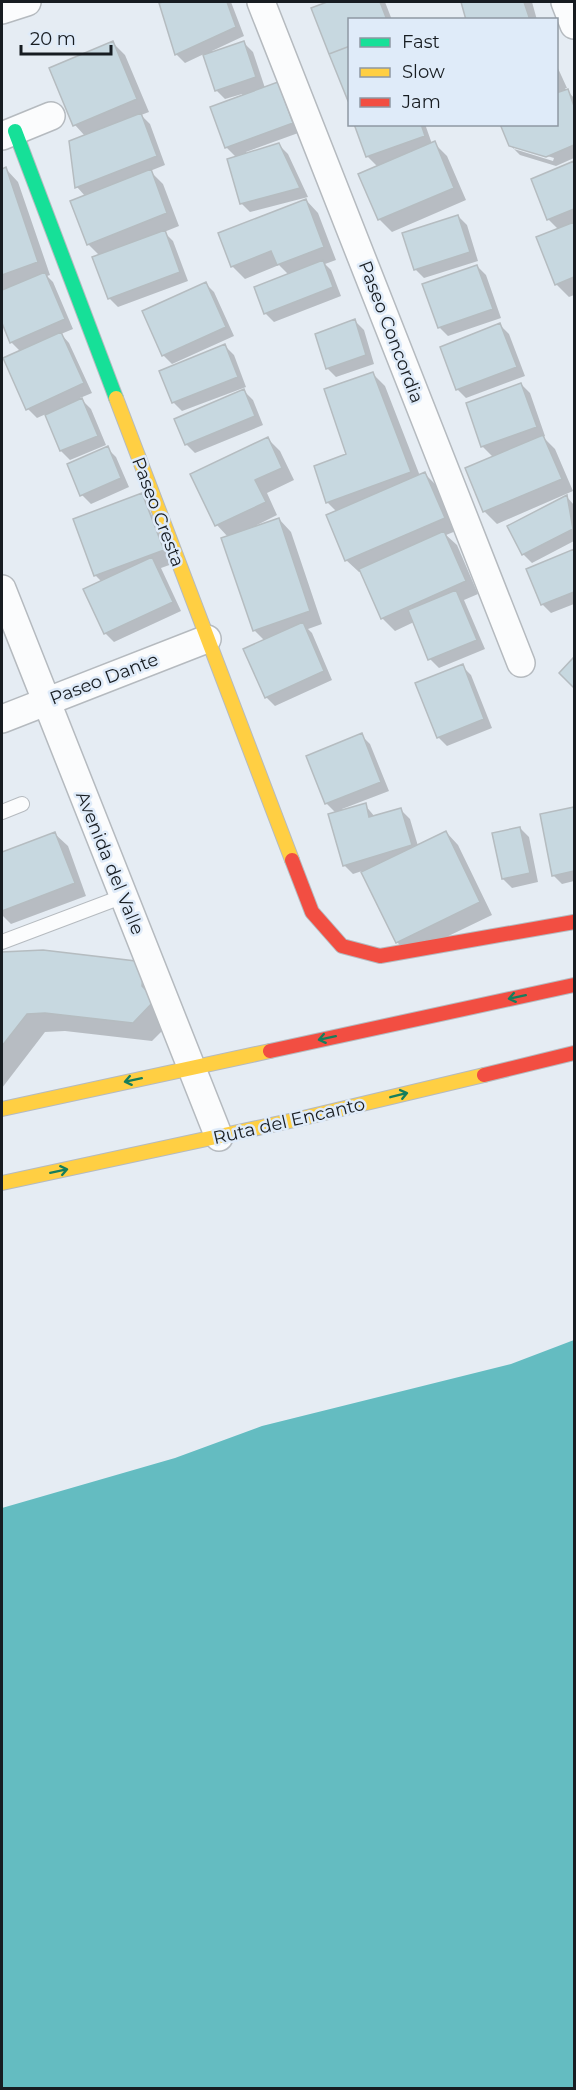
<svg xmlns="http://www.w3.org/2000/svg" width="576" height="2090" font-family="Montserrat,sans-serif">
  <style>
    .water { fill: #64bcc1 }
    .shadow { fill: #0003 }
    .building { fill: #c7d8e0; stroke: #b5bcc0; stroke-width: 1.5 }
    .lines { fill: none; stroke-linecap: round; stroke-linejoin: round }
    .lane-casing { stroke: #b5babf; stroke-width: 16 }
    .street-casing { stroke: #b5babf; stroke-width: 30 }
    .fast-casing { stroke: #b5babf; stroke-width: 16 }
    .slow-casing { stroke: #b5babf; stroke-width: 16 }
    .jam-casing { stroke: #b5babf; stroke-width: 16 }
    .lane { stroke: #fbfcfd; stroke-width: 14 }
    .street { stroke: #fbfcfd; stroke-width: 27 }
    .fast { stroke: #16e098; stroke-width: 14 }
    .slow { stroke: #ffcf43; stroke-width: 14 }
    .jam { stroke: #f24e42; stroke-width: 14 }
    .oneway { stroke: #167e5c }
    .labels { text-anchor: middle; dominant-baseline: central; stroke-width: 5; stroke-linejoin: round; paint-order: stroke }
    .street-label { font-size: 18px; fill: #171c21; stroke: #dfebf9 }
  </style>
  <rect width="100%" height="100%" fill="#e5ecf3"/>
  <!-- water -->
  <path class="water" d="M574 1340V2088H2V1508L175 1458 262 1426 511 1364Z"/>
  <!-- shadow -->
  <path class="shadow" d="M167 2H231L244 36 212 51V53L244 43 253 52 265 88 278 83 287 92 301 132 246 152 247 155 279 145 288 154 308 197 250 212 241 203 237 158 226 147 243 97 242 94 225 99 216 90 204 54 185 63 176 54 161 4Z
    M331 2H385L392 20H350L313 9Z
    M462 2H532L537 20H468Z
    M112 42 125 55 149 112 141 115 150 124 165 165 150 171 163 184 179 226 164 232 173 241 188 281 118 307 109 298 100 256 88 244 86 197 77 187 85 136 75 125Z
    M556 64 567 88H565L574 98V158L556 166 520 155 514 149 553 161 554 158 514 146V149L510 145 556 124Z
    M356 124H425L432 144 434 143 447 156 466 200 392 232 379 219 378 167 367 156Z
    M574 163V295L569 297 556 284 559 230 548 219 533 180Z
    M6 169 18 182 50 275 47 276 53 282 73 329 61 334 69 343 92 393 80 398 91 409 106 445 70 460 61 451 46 414 37 418 28 409 21 352 11 342 2 320V171Z
    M306 200 318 213 336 260 325 264 331 270 341 296 274 322 265 313 289 275 279 265 245 279 232 266Z
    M458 216 467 225 478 261 424 278 415 269Z
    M477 266 486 275 501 318 448 336 439 327Z
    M205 283 214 292 234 336 172 364 163 355Z
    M355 321 364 330 374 364 336 377 327 368Z
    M500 325 509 334 525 376 466 398 457 389Z
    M225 346 234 355 246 387 182 411 173 402Z
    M373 374 385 386 420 476 425 474 438 487 456 531 446 535 457 545 478 594 464 600 485 649 439 668 430 659 414 622 395 631 382 618 362 571 359 572 346 560 337 512 328 503 316 467 348 455Z
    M521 384 530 393 545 436 543 437 555 449 573 491 497 524 484 511 493 457 482 446Z
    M244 391 253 400 263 425 195 453 186 444Z
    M268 439 280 451 294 480 267 493 277 515 257 525V527L279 519 291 532 322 624 308 629 312 633 332 680 275 706 266 697 265 641 254 630 228 537 217 525 192 475Z
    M107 448 116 457 129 487 91 504 82 495Z
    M142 495 175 563 161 568 181 611 114 642 105 633 102 582 96 576 75 520Z
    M567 497 574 505V541L532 563 523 554Z
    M574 551V604L551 613 542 604 528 570Z
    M462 666 471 675 492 728 447 746 438 737Z
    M361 735 370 744 389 791 342 809 343 812 365 805 375 817 401 810 410 819 418 846 446 832 458 845 492 915 409 955 397 942 362 871 353 874 344 865 337 814 326 803Z
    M574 809V881L562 884 553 875 542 815Z
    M520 828 529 837 538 882 512 888 503 879Z
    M55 834 68 846 86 896 11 924 2 915V854Z
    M43 951 143 963 173 1020 152 1041 65 1031 45 1032 2 1088V954Z"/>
  <!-- building -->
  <path class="building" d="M163 2H227L236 27 175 55 159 3Z
    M327 2H380L387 20H350V46L329 54 311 8Z
    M461 2H524L530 20H466Z
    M113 41 137 99 73 126 49 68Z
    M244 41 256 77 215 91 203 55Z
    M350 46V101H348L329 54Z
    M278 82 293 123 225 148 210 107Z
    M568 89 574 106V145L546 157 509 146 500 124H556V93Z
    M141 113 157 156 75 188 69 141Z
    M354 124H421L425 136 366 157Z
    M435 141 454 188 378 220 358 174Z
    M279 143 300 188 240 204 227 159Z
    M574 161V209L547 220 531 179Z
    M6 167 38 262 2 275V169Z
    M151 169 167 213 87 245 70 201Z
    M306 199 324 247 277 265 271 251 231 267 218 233Z
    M458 215 470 252 414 270 402 233Z
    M574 222V277L555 285 536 237Z
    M165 230 180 272 108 299 92 257Z
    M323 260 333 287 264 314 254 287Z
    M477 265 493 309 438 328 422 284Z
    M45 272 65 319 10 343 2 323V290Z
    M206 282 226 327 162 356 142 311Z
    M355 319 366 355 326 369 315 334Z
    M500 323 517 367 456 390 440 347Z
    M61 332 84 383 26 410 3 358Z
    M225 344 238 377 172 403 159 371Z
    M373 372 411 472 326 503 314 466 346 454 324 389Z
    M521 383 537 427 481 447 466 403Z
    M244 389 255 416 185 445 174 419Z
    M82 398 98 436 60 451 45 415Z
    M543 435 562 479 483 512 465 468Z
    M268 437 282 468 255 480 266 502 215 526 190 474Z
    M108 446 121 478 80 496 67 464Z
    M425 472 445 518 345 561 326 515Z
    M142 493 164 550 94 576 73 519Z
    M567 495 573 529 522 555 507 526Z
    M279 518 310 611 253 631 221 538Z
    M444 531 466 581 381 619 359 569Z
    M574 549V592L541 605 526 569Z
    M152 557 173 602 104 634 83 589Z
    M456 590 477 640 428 660 408 610Z
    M303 622 324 671 265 698 243 649Z
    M574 657V688L559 673Z
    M463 664 484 719 437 738 415 683Z
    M362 733 381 782 325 804 306 756Z
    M366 803 369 817 401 808 412 845 343 866 328 814Z
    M574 807V871L552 876 540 814Z
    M520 827 530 873 502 879 492 833Z
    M446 831 480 902 396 943 361 872Z
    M55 832 75 883 2 911V852Z
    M43 950 144 962 142 986 155 1000 133 1023 45 1013 27 1014 2 1046V952Z"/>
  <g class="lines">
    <!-- lane casing -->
    <g class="lane-casing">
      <path id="lane" d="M2 812 22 804
        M2 942 124 896"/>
    </g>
    <!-- street casing -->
    <g class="street-casing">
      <path id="street" d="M261 2 521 663
        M565 2 574 25
        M2 10 27 2
        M2 136 51 116
        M2 589 219 1137
        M2 719 207 639"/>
    </g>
    <!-- fast casing -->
    <g class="fast-casing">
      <path id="fast" d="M15 131 116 398"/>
    </g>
    <!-- slow casing -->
    <g class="slow-casing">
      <path id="slow" d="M116 398 292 860
        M2 1109 270 1051
        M2 1183 299 1119 484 1075"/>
    </g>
    <!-- jam casing -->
    <g class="jam-casing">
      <path id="jam" d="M292 860 312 912 342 946 380 956 574 922
        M270 1051 574 985
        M484 1075 574 1053"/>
    </g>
    <!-- lane -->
    <use href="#lane" class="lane"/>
    <!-- street -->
    <use href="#street" class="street"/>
    <!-- fast -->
    <use href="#fast" class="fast"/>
    <!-- slow -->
    <use href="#slow" class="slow"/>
    <!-- jam -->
    <use href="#jam" class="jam"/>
  </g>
  <!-- one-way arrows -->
  <defs><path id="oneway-shaft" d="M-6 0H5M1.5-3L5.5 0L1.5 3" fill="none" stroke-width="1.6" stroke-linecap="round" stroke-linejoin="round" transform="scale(1.5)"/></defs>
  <g class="oneway">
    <use href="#oneway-shaft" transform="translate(517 997) rotate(168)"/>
    <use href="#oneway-shaft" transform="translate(327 1038) rotate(168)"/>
    <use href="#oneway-shaft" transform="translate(133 1080) rotate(168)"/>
    <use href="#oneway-shaft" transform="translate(399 1095) rotate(-14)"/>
    <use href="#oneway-shaft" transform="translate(59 1171) rotate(-12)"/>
  </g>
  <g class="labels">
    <!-- street labels -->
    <g class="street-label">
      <text transform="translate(391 332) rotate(69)">Paseo Concordia</text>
      <text transform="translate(158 512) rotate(69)">Paseo Cresta</text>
      <text transform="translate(104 679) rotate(-21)">Paseo Dante</text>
      <text transform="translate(110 863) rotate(68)">Avenida del Valle</text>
      <text transform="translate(289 1121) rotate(-13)">Ruta del Encanto</text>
    </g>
  </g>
  <!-- border -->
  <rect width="576" height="2090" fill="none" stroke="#171c21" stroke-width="6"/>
  <!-- legend -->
  <rect x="348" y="18" width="210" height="108" fill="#dfebf9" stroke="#8f98a3" stroke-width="1.5"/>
  <rect x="360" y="38" width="30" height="9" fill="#16e098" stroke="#8f98a3" stroke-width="1.5"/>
  <text x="402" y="48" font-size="18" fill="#171c21">Fast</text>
  <rect x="360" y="68" width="30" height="9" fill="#ffcf43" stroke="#8f98a3" stroke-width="1.5"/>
  <text x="402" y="78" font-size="18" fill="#171c21">Slow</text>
  <rect x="360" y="98" width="30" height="9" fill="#f24e42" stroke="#8f98a3" stroke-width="1.5"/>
  <text x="402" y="108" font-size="18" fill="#171c21">Jam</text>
  <!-- scale -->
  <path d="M21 45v9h90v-9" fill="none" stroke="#171c21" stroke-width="3"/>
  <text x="30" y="45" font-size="18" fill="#171c21" stroke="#dfebf9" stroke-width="4.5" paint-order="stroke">20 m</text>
</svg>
